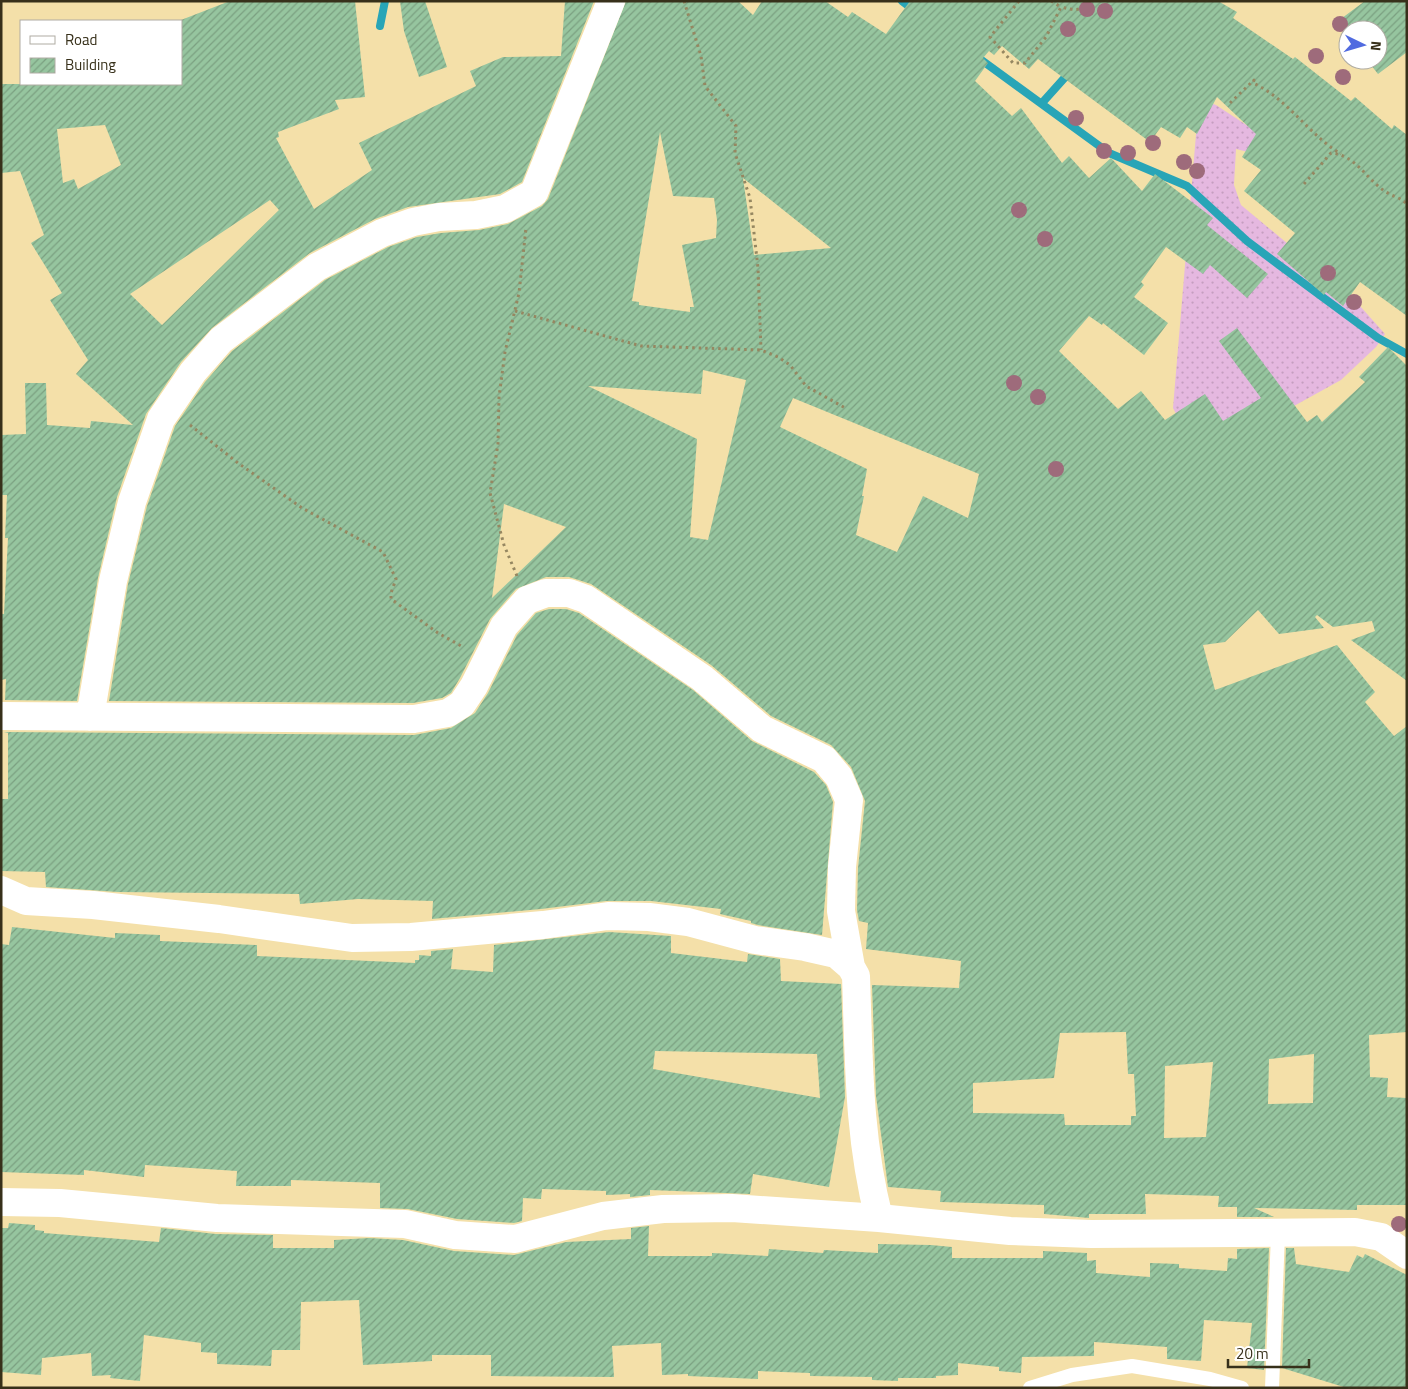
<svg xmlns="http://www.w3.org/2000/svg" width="1408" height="1389" font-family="'Titillium Web',sans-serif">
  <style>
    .garden { fill: url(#garden-dots) }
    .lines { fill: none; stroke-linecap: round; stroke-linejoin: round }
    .stream { stroke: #28a5b7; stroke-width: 8 }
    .building { fill: url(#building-hatch); fill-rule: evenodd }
    .path { stroke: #958761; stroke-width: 3; stroke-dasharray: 2.5 4; stroke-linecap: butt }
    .service { stroke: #fff; stroke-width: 14 }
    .minor { stroke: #fff; stroke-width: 28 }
    .tree { fill: #9e6b7b }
  </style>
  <defs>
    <pattern id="garden-dots" width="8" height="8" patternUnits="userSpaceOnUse" patternTransform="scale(1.25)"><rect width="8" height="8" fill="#e5b8e0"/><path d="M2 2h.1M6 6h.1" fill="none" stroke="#c59ec0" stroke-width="1.8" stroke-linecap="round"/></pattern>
    <pattern id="building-hatch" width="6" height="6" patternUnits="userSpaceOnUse" patternTransform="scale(1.25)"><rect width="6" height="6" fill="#96c59f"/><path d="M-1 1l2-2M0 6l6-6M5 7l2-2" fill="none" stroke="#7ba081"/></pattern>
  </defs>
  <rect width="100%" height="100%" fill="#f4e0a9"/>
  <!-- garden -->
  <path class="garden" d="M1199 99 1216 105 1257 132 1256 154 1236 149 1234 185 1241 205 1352 297 1385 334 1376 347 1341 380 1267 421 1211 481 1173 408Z"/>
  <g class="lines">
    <!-- stream -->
    <path class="stream" d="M902 1 915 11
      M380 26 385 1
      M980 59 1109 153 1187 186 1247 241 1279 265 1378 338 1407 354
      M1042 103 1068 74V70"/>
  </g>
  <!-- building -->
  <path class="building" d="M230 1H355L365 97 335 100 339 109 278 132 279 137 276 138 314 209 372 170 359 143 476 86 470 71 503 57 561 56 565 1H594L522 182 500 194 408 207 375 219 310 253 212 328 181 362 146 414 117 497 98 578 77 701 5 700 6 679 1 680V614H4L8 538H5L7 495H1V435L26 434 25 383H46L47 425 90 428 91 421 133 425 76 374 88 360 50 300 62 293 31 243 44 235 20 171 1 173V84H181V20ZM105 125 121 165 78 189 74 179 63 183 57 129ZM270 200 279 210 162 325 130 294Z
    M400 1H425L447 67 419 77 404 31Z
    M626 1H738L753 15 762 1H825L848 17 852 12 886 34 910 1H1218L1237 12 1233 18 1293 59 1295 57 1351 101 1355 97 1392 129 1394 125 1407 135V316L1360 282 1343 306 1326 292 1324 295 1277 254 1295 233 1244 191 1261 170 1242 157 1256 134 1217 97 1197 134 1187 127 1180 138 1161 127 1150 142 1038 59 1029 69 1002 46 994 55 989 51 983 58 988 63 975 81 1012 116 1021 108 1062 163 1069 156 1089 178 1111 158 1142 191 1155 174 1213 218 1207 225 1268 274 1247 298 1210 265 1203 274 1166 247 1141 282 1144 285 1134 297 1168 323 1144 355 1103 323 1102 325 1089 316 1059 351 1118 409 1141 391 1165 420 1205 394 1223 421 1261 398 1219 341 1237 328 1307 422 1317 415 1322 422 1365 382 1359 377 1388 347 1407 366V681L1351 640 1375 631 1372 621 1333 627 1317 615 1315 617 1324 628 1279 634 1258 610 1225 642 1203 645 1215 690 1337 645 1375 692 1365 702 1394 736 1407 726V1032L1369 1035 1370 1077 1388 1078 1387 1097 1407 1098V1205H1357V1210L1254 1208 1274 1217H1237V1207H1218L1219 1196 1145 1194 1146 1214H1089V1218L1044 1214V1205L940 1202 941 1191 888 1187 876 1096 872 985 959 988 961 961 866 949 868 923 859 921 857 910 858 868 865 801 851 767 831 745 771 716 711 665 591 584 569 577H546L516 589 490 619 460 678 451 693 442 698 413 703 109 701 128 584 147 506 175 426 205 382 232 351 325 280 388 247 417 237 441 233 479 230 508 224 542 206 548 199ZM660 132 673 196 714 198 717 220 716 238 682 245 694 307H690V312L639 305V302L632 301ZM743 178 831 248 754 255ZM703 370 746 380 708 540 690 537 697 439 588 386 701 394ZM793 398 979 474 968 518 923 496 897 552 856 535 864 496H862L867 469 780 427ZM504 504 566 527 492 598ZM1126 1032 1128 1074H1134L1136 1116H1131V1125H1065L1064 1114 973 1113V1083L1054 1078 1060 1033ZM1314 1054 1313 1103 1268 1104 1269 1059ZM1213 1062 1206 1137 1164 1138 1165 1066Z
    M1365 1H1407V52L1378 74 1367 60H1378V30H1348V34L1338 21Z
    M549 609H566L579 613 693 690 752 741 814 772 826 785 833 802 822 935 758 925 751 923V921L720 914 721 909 651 901H606L541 909 432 919 433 901 358 899 300 904 299 894 118 892 46 887 45 872 1 871V799H8V733L4 732 414 735 451 728 475 713 488 693 517 635 536 613Z
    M12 927 115 938V933L160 935V941L257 945V956L415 963V960H419V955L431 956V951L453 949 451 969 493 972 494 945 609 932 671 936V953L747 962 748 954 780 959 781 981 841 984 845 1097 829 1187 753 1174 750 1194 650 1190V1195L630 1197V1194L606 1195V1191L542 1189 541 1199 523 1198 522 1221 514 1223 457 1219 408 1209 380 1208V1183L291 1180V1186H236L237 1171 145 1165 144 1177 84 1170V1175L1 1172V944L9 945ZM655 1051 817 1054 820 1098 653 1069Z
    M9 1223 35 1225V1230L44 1231V1233L159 1242 161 1228 216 1234 273 1235V1248H334V1240L369 1238 403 1240 454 1251 514 1255 566 1242 631 1239V1228L649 1226 648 1256H712V1253L768 1256 769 1249 823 1253 824 1250 878 1253V1244L931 1245 952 1247V1258H1043V1251L1087 1253V1261L1096 1260V1273L1150 1277V1263L1179 1264V1268L1227 1271 1228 1258 1237 1259V1249L1269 1248 1264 1370 1247 1368 1252 1323 1204 1320 1201 1361 1167 1359V1347L1094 1342V1356L1022 1357 1021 1373 999 1371V1367L958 1363V1375L936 1376V1378H898V1381L872 1380V1377L810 1376V1373L758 1371V1379L688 1376V1374L662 1375 661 1343 612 1346 614 1377 491 1376V1355H432V1361L363 1365 359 1300 301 1302 300 1350H272L271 1366 217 1364V1353L201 1352V1343L144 1335 140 1381 110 1378 111 1375 92 1376 91 1353 42 1358 41 1375 1 1372V1228H8Z
    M1286 1248H1294L1296 1264 1349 1272 1357 1255 1363 1258 1365 1254 1407 1275V1388H1347L1282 1368Z"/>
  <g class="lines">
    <!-- path -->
    <path class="path" d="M684 1 701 56 705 86 736 126 735 153 750 198 758 268 761 350
      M1019 1 990 37 1013 63H1025L1046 37 1061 7C1074 10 1080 12 1090 2
      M1051 1 1061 7
      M1230 103 1254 80 1253 83C1288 99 1309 135 1341 154
      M1304 184 1331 153C1355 155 1365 177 1383 190 1391 196 1400 197 1407 204
      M515 311 641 346 761 350 778 357 790 365 806 386 847 409
      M190 425 238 463 302 508 383 552 396 579 391 593V599L438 633 463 647
      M517 576 504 545 490 493 498 444 499 397 505 352 519 293 526 228"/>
    <!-- service -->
    <path class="service" d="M1030 1388 1072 1375 1132 1366 1210 1379 1242 1388
      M1272 1388 1278 1234"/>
    <!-- minor -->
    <path class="minor" d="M1 716 414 719 448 713 462 704 474 686 504 626 527 600 546 593H569L586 599 702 678 762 729 824 759 839 777 849 800 842 867 841 911 851 967
      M90 717 113 581 132 502 161 419 193 372 221 340 317 267 382 233 413 222 439 217 476 215 505 209 534 193 611 1
      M1 890 26 901 93 905 219 919 352 938 411 937 543 925 608 916 649 917 688 922 755 940 805 947 836 954 851 967 856 976C859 1059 858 1136 879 1218
      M1 1202 60 1203 217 1218 405 1224 455 1235 515 1239 603 1216 663 1209 732 1208 879 1218 1010 1231 1091 1234 1355 1232 1381 1237 1407 1255"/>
  </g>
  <!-- trees -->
  <g class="tree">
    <circle cx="1087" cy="9" r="8"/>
    <circle cx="1105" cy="11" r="8"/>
    <circle cx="1340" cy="24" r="8"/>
    <circle cx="1068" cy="29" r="8"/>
    <circle cx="1316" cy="56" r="8"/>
    <circle cx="1343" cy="77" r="8"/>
    <circle cx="1076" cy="118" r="8"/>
    <circle cx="1153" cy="143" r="8"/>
    <circle cx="1104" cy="151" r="8"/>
    <circle cx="1128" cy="153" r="8"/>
    <circle cx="1184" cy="162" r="8"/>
    <circle cx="1197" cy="171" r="8"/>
    <circle cx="1019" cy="210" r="8"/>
    <circle cx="1045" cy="239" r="8"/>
    <circle cx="1328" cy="273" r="8"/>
    <circle cx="1354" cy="302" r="8"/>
    <circle cx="1014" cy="383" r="8"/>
    <circle cx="1038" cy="397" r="8"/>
    <circle cx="1056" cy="469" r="8"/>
    <circle cx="1399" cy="1224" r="8"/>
  </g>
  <!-- border -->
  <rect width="1408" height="1389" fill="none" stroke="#37301a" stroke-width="5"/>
  <!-- legend -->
  <rect x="20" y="20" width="162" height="65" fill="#ffffff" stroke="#afaca3"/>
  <rect x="30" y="36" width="25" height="8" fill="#ffffff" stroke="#afaca3"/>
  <text x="65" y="45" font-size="15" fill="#37301a">Road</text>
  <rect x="30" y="58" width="25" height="15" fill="url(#building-hatch)" stroke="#afaca3"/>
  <text x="65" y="70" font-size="15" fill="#37301a">Building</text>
  <!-- north arrow -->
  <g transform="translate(1363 45) rotate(95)"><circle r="24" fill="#ffffff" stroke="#afaca3"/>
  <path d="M0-4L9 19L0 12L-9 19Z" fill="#516be0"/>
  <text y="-8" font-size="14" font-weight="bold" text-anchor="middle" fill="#37301a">N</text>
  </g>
  <!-- scale -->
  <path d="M1228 1359v8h81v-8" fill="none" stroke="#37301a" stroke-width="2.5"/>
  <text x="1236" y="1359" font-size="15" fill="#37301a" stroke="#ffffff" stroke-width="4" paint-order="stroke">20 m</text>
</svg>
